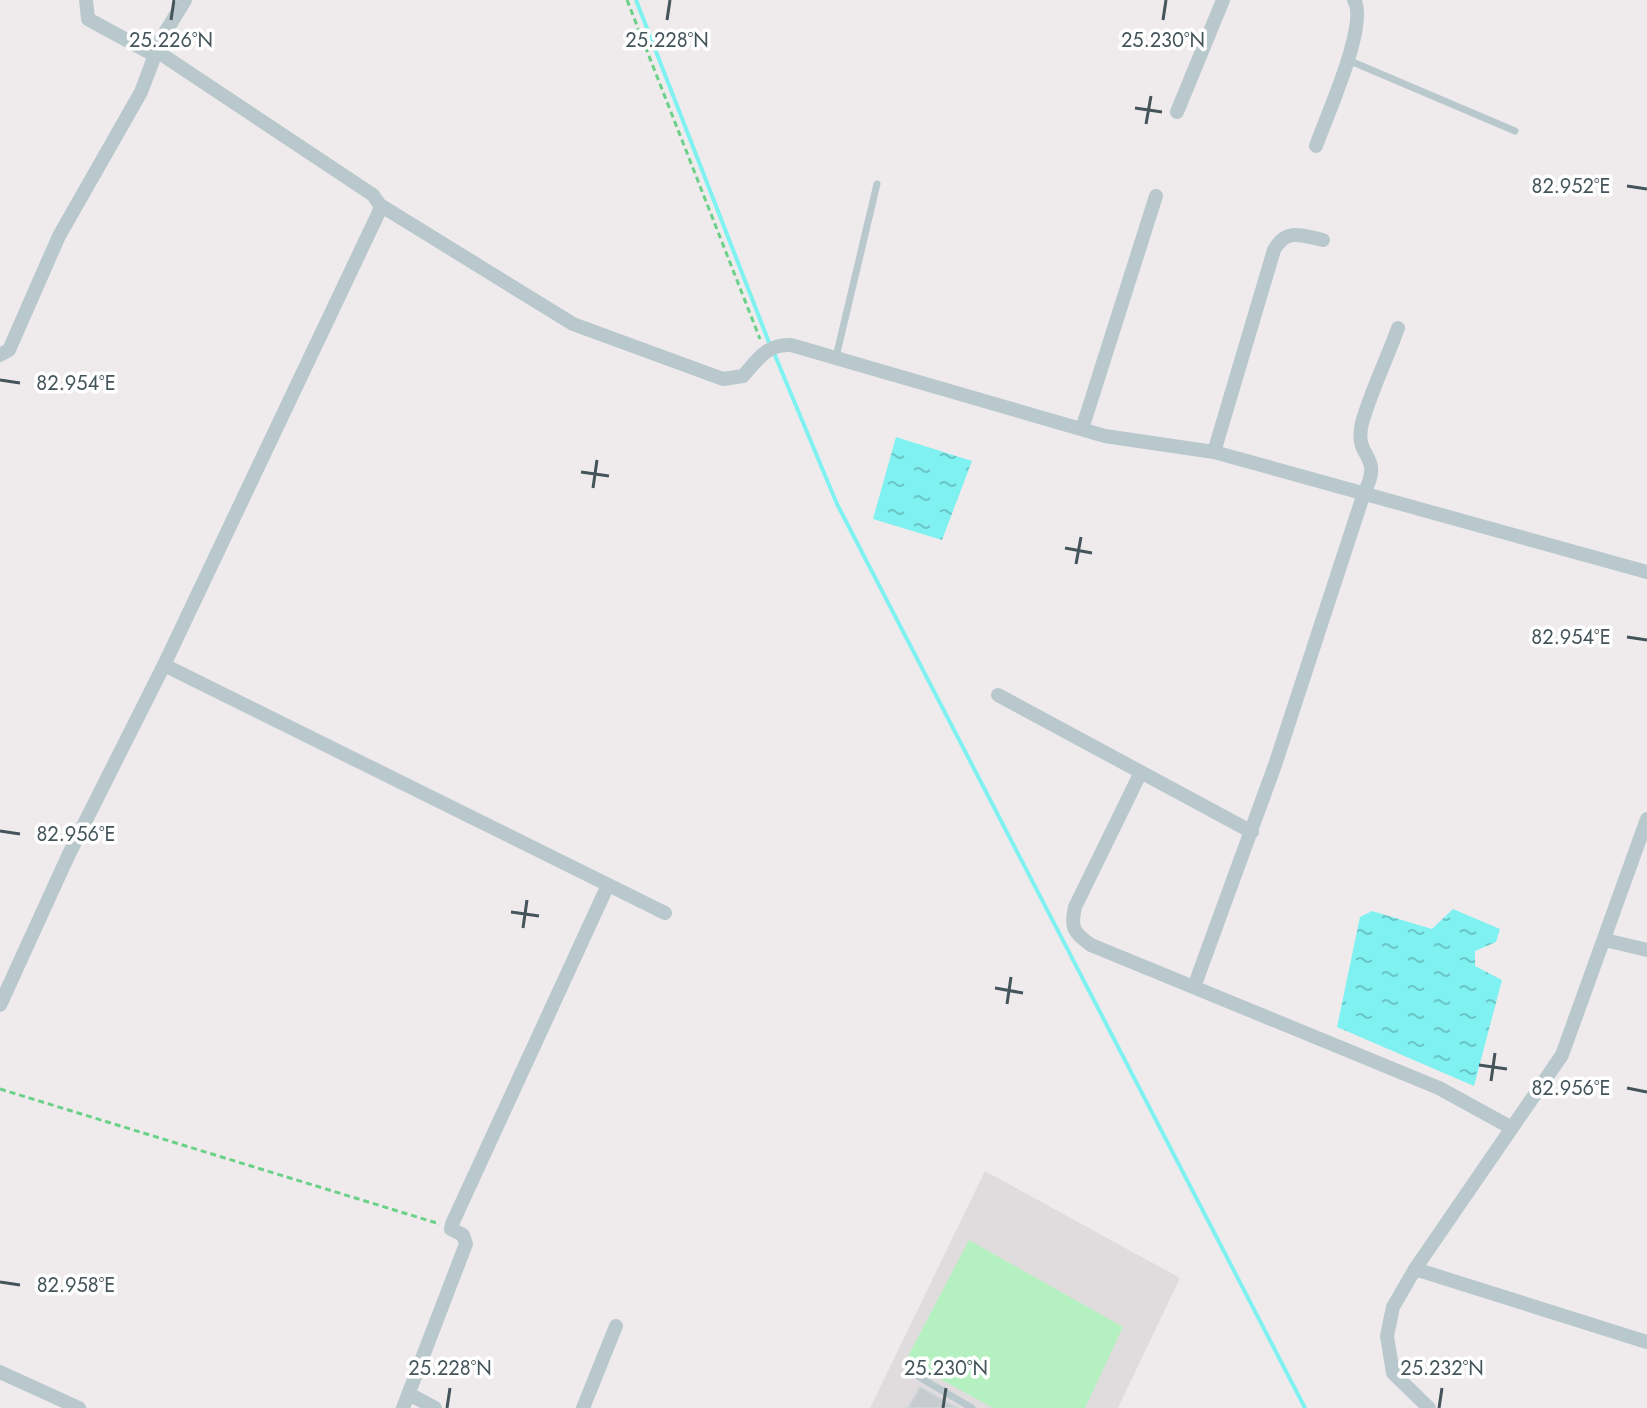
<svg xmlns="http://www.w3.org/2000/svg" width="1647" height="1408" font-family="Jost,sans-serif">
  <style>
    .education { fill: #e0dcde }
    .park { fill: #b5f1c0 }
    .water { fill: url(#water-ripples) }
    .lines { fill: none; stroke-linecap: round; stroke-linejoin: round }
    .stream { stroke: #7ff1f1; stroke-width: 4 }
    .building { fill: #c5cbcf; stroke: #cfd4d8; stroke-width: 2 }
    .path { stroke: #6bd189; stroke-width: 3; stroke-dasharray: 6 4; stroke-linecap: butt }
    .service { stroke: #b9c8cd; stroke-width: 7 }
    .minor { stroke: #b9c8cd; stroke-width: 14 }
    .ticks { fill: none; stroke: #43545a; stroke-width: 3 }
    .ticks-label { font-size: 20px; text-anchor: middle; fill: #43545a; stroke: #fff; stroke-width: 7; stroke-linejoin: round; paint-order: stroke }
  </style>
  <defs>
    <pattern id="water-ripples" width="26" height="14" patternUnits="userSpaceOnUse" patternTransform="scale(2)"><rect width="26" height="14" fill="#7ff1f1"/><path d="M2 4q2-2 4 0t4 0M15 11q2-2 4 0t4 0" fill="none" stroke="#6ac6c6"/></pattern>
  </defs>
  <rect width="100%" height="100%" fill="#efebec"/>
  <!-- education -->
  <path class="education" d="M985 1171 1180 1278 1118 1408H870Z"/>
  <!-- park -->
  <path class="park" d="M969 1240 1123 1327 1085 1408H993L906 1360Z"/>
  <!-- water -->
  <path class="water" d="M896 437 972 461 942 540 873 519Z
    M1453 909 1500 929 1496 942 1475 951V966L1502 980 1474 1086 1337 1027 1360 917 1372 911 1432 929Z"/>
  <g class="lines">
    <!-- stream -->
    <path class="stream" d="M636 0 770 345
      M774 353 837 504 1305 1408"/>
  </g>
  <!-- building -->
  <path class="building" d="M920 1387 957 1408H908Z"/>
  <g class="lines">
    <!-- path -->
    <path class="path" d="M627 0 760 339
      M0 1089 440 1224"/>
    <!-- service -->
    <path class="service" d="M1348 60 1515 131
      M836 357 877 184
      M914 1374 972 1408"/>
    <!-- minor -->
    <path class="minor" d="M86 0 88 19 156 56
      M1177 112 1223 0
      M1316 146C1326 117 1369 24 1354 0
      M380 205 573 324 723 379 743 376C758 359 767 344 791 345L1105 436 1214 452 1647 572
      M0 355 9 350 59 236 141 92 158 47
      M1082 429 1156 196
      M1214 452 1274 250C1286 228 1301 235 1323 240
      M164 665 665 913
      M998 695 1252 832
      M1141 772 1075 907C1070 928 1074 933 1091 945L1439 1088 1510 1127
      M1605 940 1647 950
      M1194 987 1275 765 1364 493C1385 453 1353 460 1362 423 1371 391 1387 359 1398 328
      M0 1005 69 854 164 665 379 212 380 205 373 195 161 54 160 41 185 0
      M1415 1269 1647 1342
      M0 1372 79 1408
      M409 1394 435 1408
      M403 1408 466 1244 463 1235 451 1229 452 1224 608 885
      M583 1408 616 1326
      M1429 1408 1393 1373 1387 1336 1393 1307 1415 1269 1562 1055 1647 819"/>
  </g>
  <!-- ticks -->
  <path class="ticks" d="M171 20 174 0M667 20 670 0M1163 20 1166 0M1135 108 1162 112M1146 124 1151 96M1627 186 1647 189M0 380 20 383M581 472 609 476M593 488 597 460M1065 548 1092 553M1076 564 1081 537M1627 637 1647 640M0 831 20 834M511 912 539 916M523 928 527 900M995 988 1023 993M1007 1004 1011 977M1479 1065 1507 1069M1491 1081 1495 1053M1627 1088 1647 1092M0 1282 20 1285M447 1408 450 1388M943 1408 946 1388M1439 1408 1442 1388"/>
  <g class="ticks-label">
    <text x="171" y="47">25.226°N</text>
    <text x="667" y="47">25.228°N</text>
    <text x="1163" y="47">25.230°N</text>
    <text x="1571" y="193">82.952°E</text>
    <text x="76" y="390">82.954°E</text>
    <text x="1571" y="644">82.954°E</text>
    <text x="76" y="841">82.956°E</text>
    <text x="1571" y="1095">82.956°E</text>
    <text x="76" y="1292">82.958°E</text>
    <text x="450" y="1375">25.228°N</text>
    <text x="946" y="1375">25.230°N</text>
    <text x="1442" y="1375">25.232°N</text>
  </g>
</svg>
